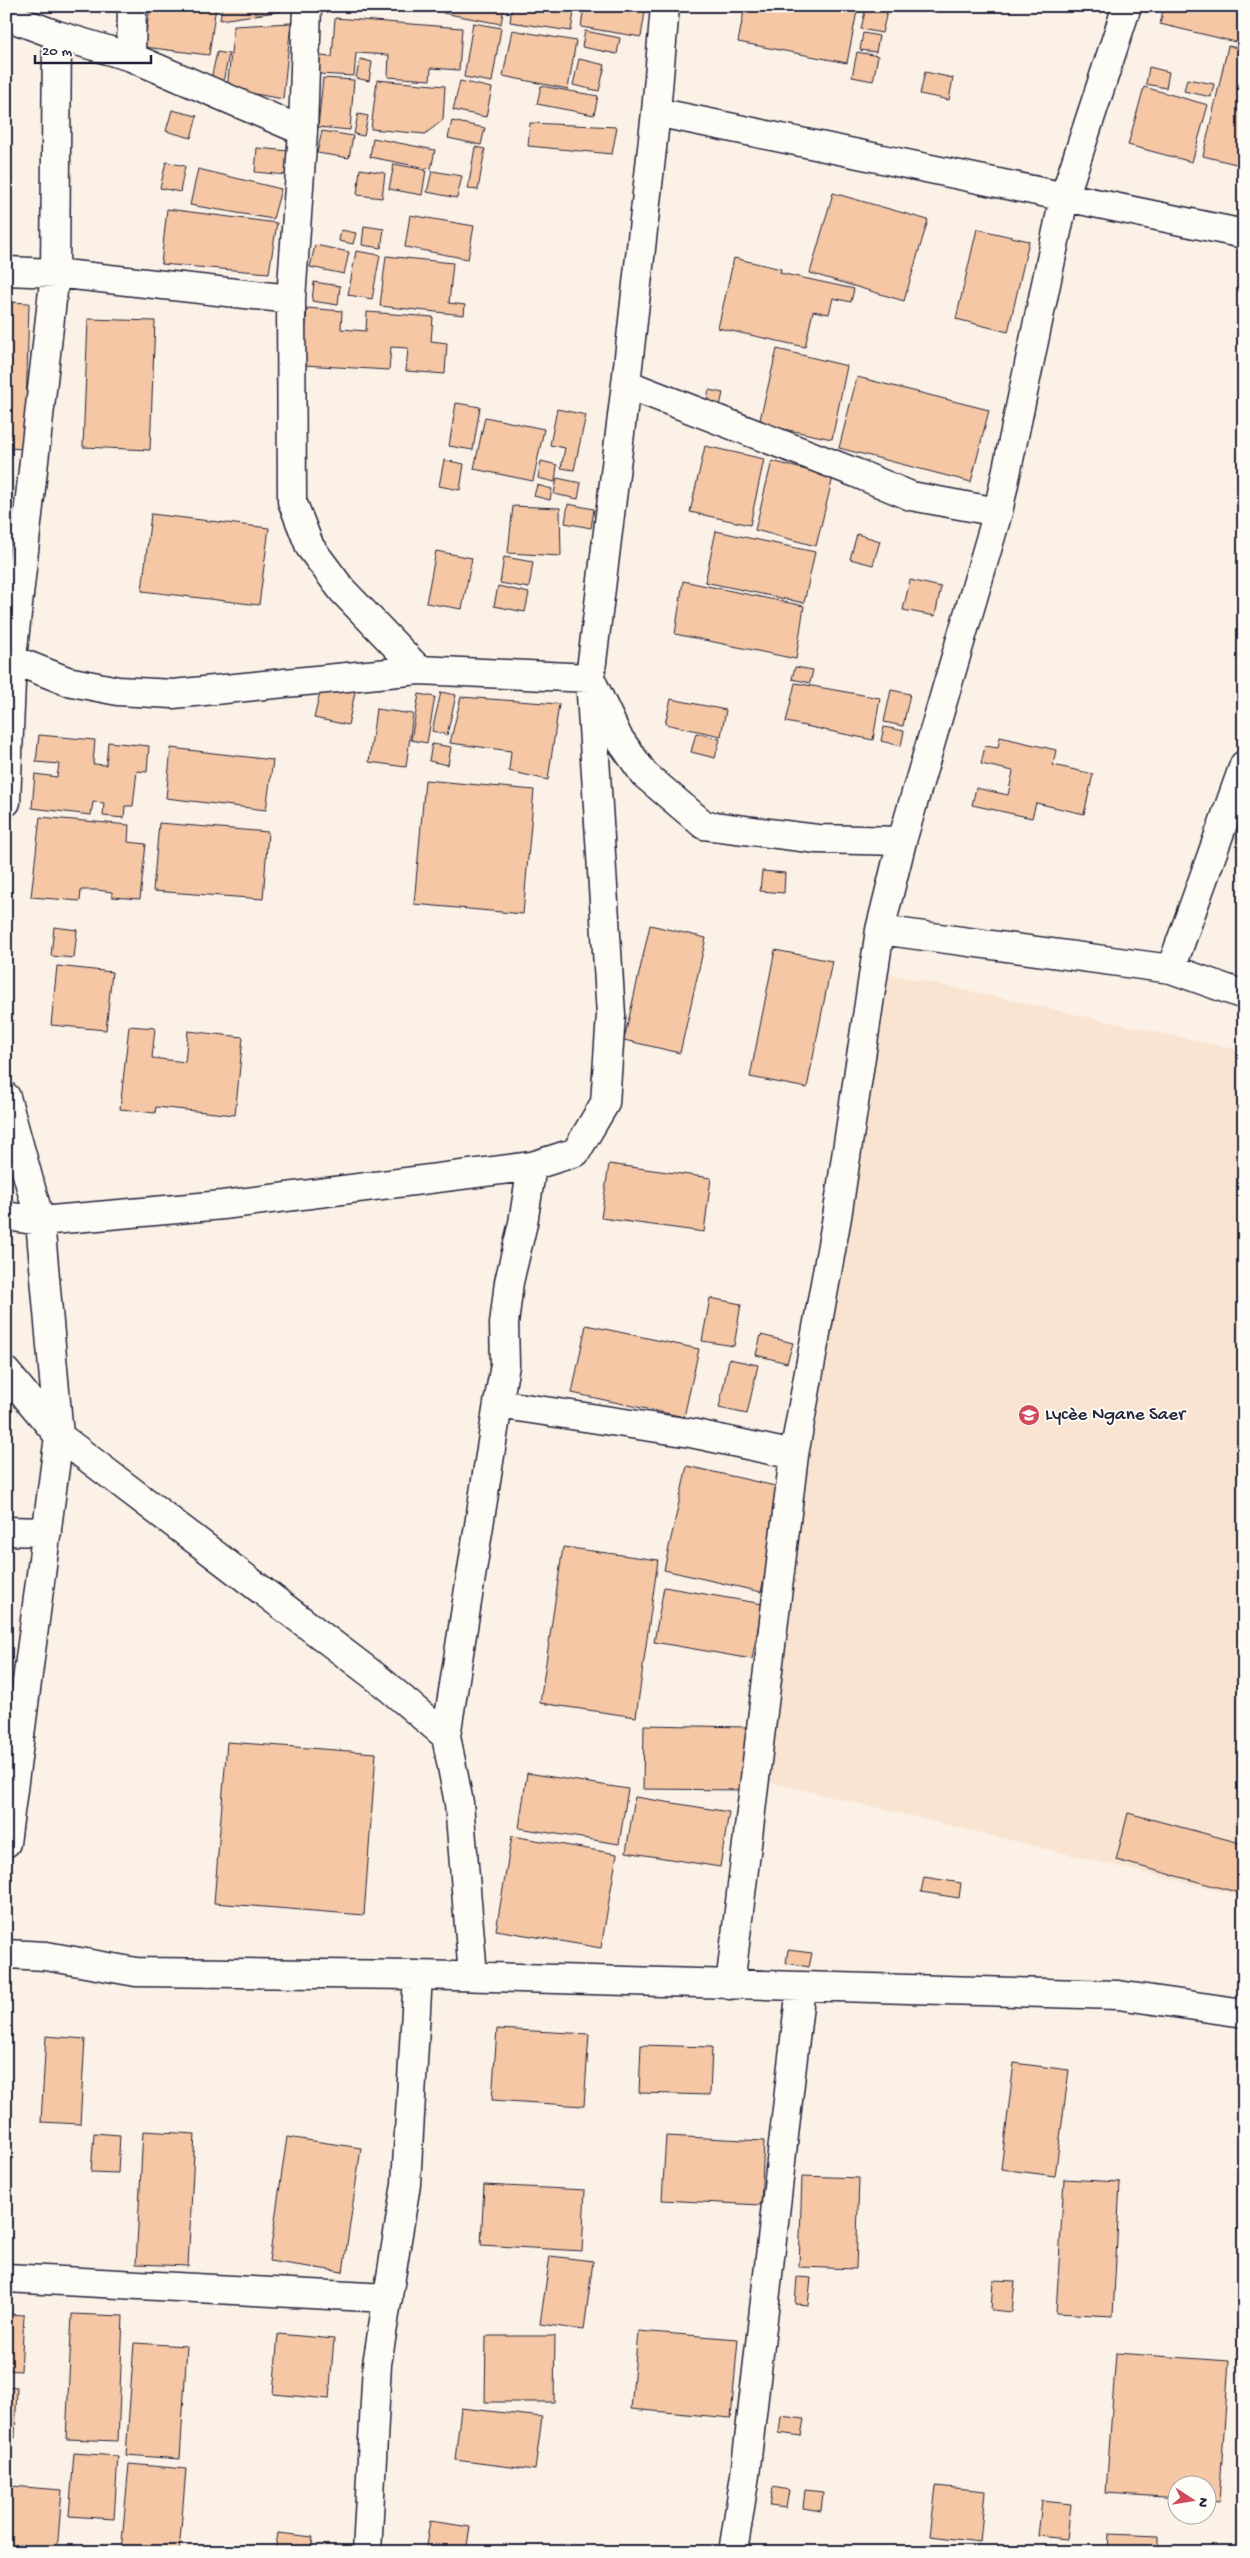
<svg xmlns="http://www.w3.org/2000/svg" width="1250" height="2558" font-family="'Gochi Hand',sans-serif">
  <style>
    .built { fill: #f9e4d2 }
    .building { fill: #f5c7a4; stroke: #22223b }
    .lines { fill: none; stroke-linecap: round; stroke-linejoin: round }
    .minor-casing { stroke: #22223b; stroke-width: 31 }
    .minor { stroke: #fdfcf7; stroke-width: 28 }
    .labels { text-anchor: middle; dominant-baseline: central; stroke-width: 4; stroke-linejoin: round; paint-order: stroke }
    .poi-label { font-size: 19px; fill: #22223b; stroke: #fdfcf7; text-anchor: start }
  </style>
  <rect width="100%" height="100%" fill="#fbf1e6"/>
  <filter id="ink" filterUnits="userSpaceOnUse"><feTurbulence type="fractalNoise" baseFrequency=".02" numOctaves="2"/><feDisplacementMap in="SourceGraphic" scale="10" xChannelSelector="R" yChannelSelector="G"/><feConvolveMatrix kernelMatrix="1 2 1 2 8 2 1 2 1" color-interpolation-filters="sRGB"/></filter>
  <g filter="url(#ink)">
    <!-- built -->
    <path class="built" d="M881 972 1244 1051V1897L758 1779Z"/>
    <!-- building -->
    <path class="building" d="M150 6H216L209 55 144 47Z
      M222 6H282L283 11 220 20Z
      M444 6H504L501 24 443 13Z
      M512 6H575L571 31 510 22Z
      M584 6H646L641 37 581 27Z
      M745 6H858L847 63 738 42Z
      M1164 6H1244V44L1160 24Z
      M866 7 887 12 882 33 861 29Z
      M335 18 462 28 459 70 431 68 430 80 388 77 389 55 356 53 354 76 319 74 320 56 332 57Z
      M291 23 283 99 227 89 234 26Z
      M473 23 501 28 492 82 464 77Z
      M512 30 576 41 568 89 503 76Z
      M585 31 620 38 617 54 582 47Z
      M863 33 879 36 876 52 860 50Z
      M1228 46 1244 49V166L1203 156Z
      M217 52 229 54 222 87 210 84Z
      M857 52 878 56 873 81 852 77Z
      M360 59 372 62 369 81 356 78Z
      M579 59 605 65 599 91 573 85Z
      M1149 67 1169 72 1166 88 1146 84Z
      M925 72 953 78 949 100 920 94Z
      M323 78 354 80 350 130 318 127Z
      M1187 79 1214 84 1211 97 1184 91Z
      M377 80 445 86 443 120 425 134 371 129Z
      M460 81 492 88 486 117 453 110Z
      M541 86 598 96 594 115 537 104Z
      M1144 87 1208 105 1192 162 1128 145Z
      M172 110 197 116 191 138 166 131Z
      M358 114 368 116 364 136 354 134Z
      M452 121 485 128 481 145 448 138Z
      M530 123 617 127 612 154 528 146Z
      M322 131 353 136 349 158 317 153Z
      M373 138 435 150 431 169 370 157Z
      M475 147 485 149 478 190 468 189Z
      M257 148 289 151 286 175 255 172Z
      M166 162 185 166 180 192 160 188Z
      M394 164 426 170 422 195 389 189Z
      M198 169 281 189 273 219 190 205Z
      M360 169 385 173 382 198 357 195Z
      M432 171 462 176 457 198 427 192Z
      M833 193 928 220 904 301 810 273Z
      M167 209 277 223 269 273 161 264Z
      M410 215 474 226 468 259 405 247Z
      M364 226 384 229 381 248 362 245Z
      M977 229 1029 241 1008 332 956 319Z
      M341 230 356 233 353 244 339 241Z
      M315 245 349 252 344 274 310 267Z
      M356 251 380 255 372 299 348 295Z
      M386 256 453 263 449 303 465 305 464 315 380 306Z
      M734 258 781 269 780 273 854 289 851 302 833 298 829 314 813 311 805 347 718 328Z
      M314 282 340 286 338 305 312 301Z
      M6 302 29 303 25 449 6 448Z
      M307 308 342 311 341 329 366 331 367 312 433 317 431 341 447 343 445 374 406 371 408 348 391 347 389 370 303 365Z
      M88 319 155 321 150 450 83 447Z
      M777 349 847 366 832 439 759 424Z
      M857 377 989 410 971 482 839 448Z
      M709 390 723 393 720 406 706 403Z
      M456 403 480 407 473 450 449 446Z
      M557 409 586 415 574 470 561 468 565 448 550 445Z
      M485 417 544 429 533 481 474 469Z
      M705 446 764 459 750 525 690 512Z
      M444 460 464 464 460 490 439 486Z
      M541 461 557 465 555 482 538 478Z
      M772 461 833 477 816 546 755 530Z
      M557 478 581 483 578 499 554 494Z
      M537 485 552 489 550 500 534 496Z
      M568 504 594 509 591 528 565 523Z
      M513 506 560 508 561 556 508 553Z
      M151 514 269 528 259 605 142 591Z
      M716 531 815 552 804 603 705 582Z
      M857 534 880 541 873 565 850 559Z
      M436 551 472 558 462 609 426 603Z
      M504 557 533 562 529 588 500 583Z
      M910 580 941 587 935 616 903 610Z
      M683 581 804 606 796 659 675 634Z
      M498 586 529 593 525 612 494 606Z
      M795 667 813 670 810 683 792 679Z
      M323 681 356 688 348 725 314 718Z
      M795 683 880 698 873 740 786 722Z
      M891 690 910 694 903 726 884 722Z
      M441 692 456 695 447 735 432 731Z
      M419 694 435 697 427 743 411 740Z
      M461 697 559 704 548 780 509 771 511 751 450 743Z
      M671 699 726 710 721 736 665 724Z
      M376 709 413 714 406 767 369 762Z
      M884 727 904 731 901 746 881 741Z
      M696 733 720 739 715 758 691 752Z
      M39 735 95 740 93 764 106 765 108 742 149 746 147 772 137 771 133 806H125L124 818 103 816 104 803 93 802 91 815 32 808 35 774 57 777 59 764 36 762Z
      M1000 737 1056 750 1053 765 1093 774 1084 814 1036 803 1032 818 972 805 976 788 1008 795 1013 771 981 764 985 746 998 748Z
      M432 744 451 747 448 765 429 761Z
      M171 748 273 760 266 810 166 798Z
      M425 780 534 790 523 914 414 904Z
      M40 817 129 825 128 842 146 844 140 899 112 897V892L97 890H81L80 901 31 897Z
      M159 823 268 832 263 899 153 891Z
      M762 871 785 873 784 893 760 891Z
      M650 925 706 938 680 1053 624 1040Z
      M54 927 77 930 74 958 51 956Z
      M1244 940V955L1240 954Z
      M775 950 832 961 807 1088 750 1077Z
      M57 966 112 972 106 1030 51 1025Z
      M129 1026 155 1028 152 1058 185 1062 188 1031 243 1037 235 1115 156 1107 155 1113 120 1109Z
      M609 1164 711 1178 704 1232 601 1218Z
      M710 1298 741 1304 734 1346 702 1341Z
      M586 1325 699 1349 684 1417 572 1393Z
      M761 1335 793 1343 787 1363 756 1355Z
      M729 1359 758 1365 747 1414 719 1408Z
      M687 1466 784 1488 761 1592 664 1570Z
      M563 1547 658 1560 636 1717 540 1703Z
      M664 1587 763 1604 752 1659 654 1642Z
      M644 1725 746 1727 744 1790 643 1789Z
      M227 1742 376 1753 364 1915 214 1903Z
      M527 1773 628 1789 619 1844 519 1828Z
      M635 1797 729 1812 720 1867 626 1852Z
      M1128 1813 1244 1844V1894L1116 1860Z
      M512 1836 617 1854 601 1948 496 1930Z
      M924 1877 961 1883 959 1898 921 1892Z
      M788 1950 812 1953 809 1967 786 1963Z
      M497 2029 589 2034 584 2106 492 2100Z
      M46 2036 85 2039 80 2124 41 2122Z
      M641 2045 712 2047 710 2095 639 2093Z
      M1014 2063 1069 2070 1055 2176 1001 2169Z
      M143 2131 195 2134 188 2266 136 2264Z
      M94 2133 120 2135 118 2173 91 2172Z
      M666 2136 764 2141 761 2205 662 2200Z
      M287 2137 361 2148 343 2272 269 2261Z
      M802 2176 859 2178 856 2269 799 2267Z
      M1064 2179 1120 2182 1113 2316 1056 2313Z
      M484 2185 585 2190 582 2251 481 2245Z
      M550 2256 593 2261 584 2330 540 2324Z
      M797 2277 811 2278 808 2305 795 2304Z
      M993 2280 1015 2281 1012 2312 991 2310Z
      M6 2314 24 2315 21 2371 6 2370Z
      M72 2314 123 2316 118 2441 66 2439Z
      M638 2331 738 2339 731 2418 631 2409Z
      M278 2334 334 2339 329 2399 273 2394Z
      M486 2336H555L554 2402H485Z
      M134 2343 187 2346 180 2459 126 2455Z
      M1116 2353 1229 2361 1219 2502 1208 2501V2486H1178V2498L1106 2493Z
      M6 2386 17 2387 15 2438H6Z
      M461 2408 542 2417 535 2470 455 2460Z
      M781 2416 804 2419 801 2436 779 2433Z
      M74 2453 118 2456 114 2519 69 2516Z
      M129 2464 186 2469 179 2552H121Z
      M11 2486 62 2490 57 2552H6Z
      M936 2486 985 2491 980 2542 930 2536Z
      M773 2487 789 2490 786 2508 770 2506Z
      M805 2490 823 2492 821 2511 803 2508Z
      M1042 2501 1071 2504 1067 2539 1038 2536Z
      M430 2521 470 2527 466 2552H425Z
      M278 2533 313 2537 311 2552H275Z
      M1109 2534 1159 2536V2552H1108Z
      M244 2549 261 2552H243Z"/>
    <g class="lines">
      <!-- minor casing -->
      <g class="minor-casing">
        <path id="minor" d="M307 6 303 131 291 299 292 501 310 547 342 590 419 670
          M6 16 57 35 131 57 303 131
          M131 57 132 6
          M656 112 1244 234
          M6 271 55 273 291 299
          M626 384 856 473 911 496 998 512
          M6 657 67 681 118 691 173 694 419 670 590 678 618 737 644 774 704 825 817 839 902 841 880 930 837 1217 794 1455 730 1985
          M6 802 12 658 55 273 57 35
          M902 841 998 512 1064 198 1127 6
          M880 930 1171 969 1244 765
          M1171 969 1244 995
          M6 1097 40 1221 59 1436 6 1843
          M532 1166 523 1223 509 1282 504 1324 505 1365 498 1404 691 1433 794 1455
          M6 1216 40 1221 223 1205 532 1166 576 1152 605 1103 611 1015 590 678 626 384 656 112 665 6
          M6 1372 59 1436 381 1681 446 1736 459 1803 473 1976
          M6 1531 47 1532
          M446 1736 498 1404
          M6 1954 46 1956 136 1972 418 1975 1118 1995 1244 2013
          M6 2278 388 2298
          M367 2552 377 2364 406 2184 418 1975
          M733 2552 745 2475 801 1987"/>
      </g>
      <!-- minor -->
      <use href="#minor" class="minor"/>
    </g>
  </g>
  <!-- icons -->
  <defs>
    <g id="school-disc" transform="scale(1.125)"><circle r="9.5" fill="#d1495b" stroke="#fdfcf7"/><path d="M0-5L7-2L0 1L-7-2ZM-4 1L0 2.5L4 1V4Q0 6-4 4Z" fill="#fff"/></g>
  </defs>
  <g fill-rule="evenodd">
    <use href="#school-disc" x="1029" y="1415"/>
  </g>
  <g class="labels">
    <!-- poi labels -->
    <g class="poi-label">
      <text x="1045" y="1415">Lycèe Ngane Saer</text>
    </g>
  </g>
  <!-- margin -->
  <rect width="1250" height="2558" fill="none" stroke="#fdfcf7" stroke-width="25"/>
  <rect x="12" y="12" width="1225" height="2533" fill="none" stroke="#22223b" stroke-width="2" filter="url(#ink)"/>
  <!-- north arrow -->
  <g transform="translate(1192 2500) rotate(102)"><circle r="24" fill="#fdfcf7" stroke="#a5a5ac"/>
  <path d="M0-4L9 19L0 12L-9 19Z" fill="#d1495b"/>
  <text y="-8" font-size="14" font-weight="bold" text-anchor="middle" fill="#22223b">N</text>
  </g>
  <!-- scale -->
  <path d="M35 55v8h116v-8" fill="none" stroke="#22223b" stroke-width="2.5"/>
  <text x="42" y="55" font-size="15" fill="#22223b" stroke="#fdfcf7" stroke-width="4" paint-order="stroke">20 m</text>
</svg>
